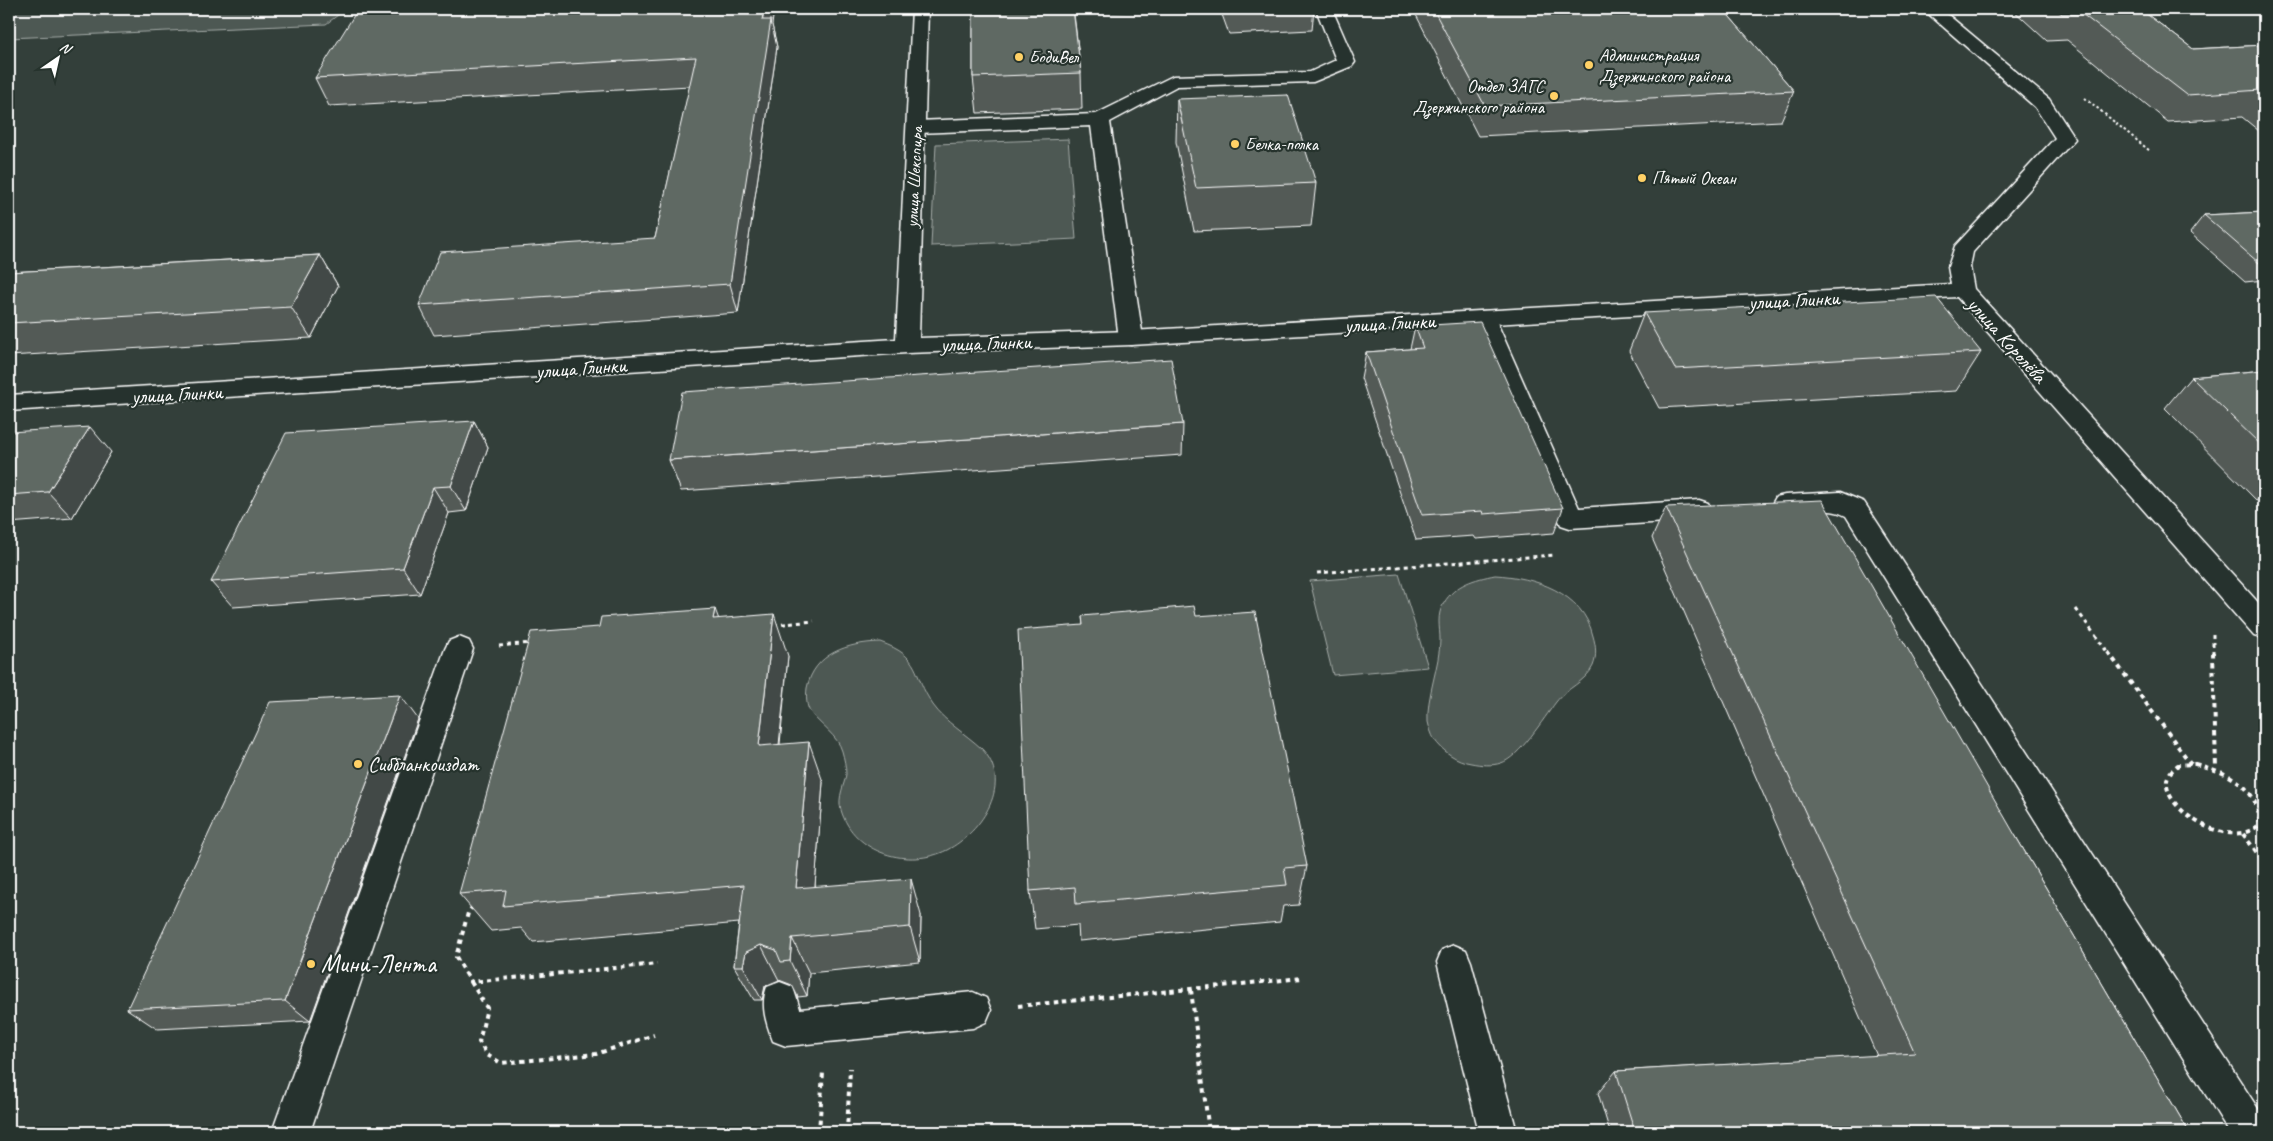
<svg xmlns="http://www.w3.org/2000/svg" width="2273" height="1141" font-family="Caveat,sans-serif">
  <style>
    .green { fill: #4d5853; stroke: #a6aca9 }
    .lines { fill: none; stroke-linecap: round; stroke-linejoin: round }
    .service-casing { stroke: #fff; stroke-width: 3 }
    .minor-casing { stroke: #fff; stroke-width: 3 }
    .path-far2 { stroke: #fff; stroke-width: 2; stroke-dasharray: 2.5 2.5; stroke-linecap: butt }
    .path-far1 { stroke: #fff; stroke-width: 3; stroke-dasharray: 4 4; stroke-linecap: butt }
    .path { stroke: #fff; stroke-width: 4; stroke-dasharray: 4.5 4.5; stroke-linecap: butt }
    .service { fill: #26332d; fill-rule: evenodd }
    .minor { fill: #26332d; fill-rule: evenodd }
    .wall { fill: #525a56; stroke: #fff }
    .shaded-wall { fill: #424a46; stroke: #fff }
    .building { fill: #5f6964; stroke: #fff }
    .poi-dot { fill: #ffd166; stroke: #26332d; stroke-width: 2 }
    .labels { text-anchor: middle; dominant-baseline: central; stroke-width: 4.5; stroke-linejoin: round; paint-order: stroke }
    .far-poi-label { font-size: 18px; fill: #fff; stroke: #26332d; text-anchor: start }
    .far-street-label { font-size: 18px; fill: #fff; stroke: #26332d }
    .street-label { font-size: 21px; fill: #fff; stroke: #26332d }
    .poi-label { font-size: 21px; fill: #fff; stroke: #26332d; text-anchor: start }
    .near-poi-label { font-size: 25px; fill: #fff; stroke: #26332d; text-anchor: start }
  </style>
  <rect width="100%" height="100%" fill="#333f3a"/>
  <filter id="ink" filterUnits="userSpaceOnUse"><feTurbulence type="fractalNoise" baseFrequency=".02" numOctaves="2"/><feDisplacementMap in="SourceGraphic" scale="10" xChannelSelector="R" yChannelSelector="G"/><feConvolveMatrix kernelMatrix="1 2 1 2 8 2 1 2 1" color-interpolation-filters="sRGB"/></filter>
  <g filter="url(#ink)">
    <!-- green -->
    <path class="green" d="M9 9H346L326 24 9 38Z
      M1068 139 1076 239 931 246 936 144Z
      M1399 574 1428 667 1333 675 1310 581Z
      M1495 575C1534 577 1583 592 1593 636 1596 646 1597 656 1593 666 1586 682 1566 688 1556 702 1544 718 1519 758 1501 763 1492 766 1481 765 1471 763 1457 761 1443 752 1434 739 1432 735 1429 727 1428 722 1426 697 1440 665 1440 640 1440 627 1436 615 1444 603 1455 584 1475 579 1495 575Z
      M880 642C923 657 911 673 933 705 945 722 966 734 981 748 1015 782 982 832 947 850 909 869 854 854 841 810 837 797 845 784 846 774 846 767 844 758 842 751 838 736 820 725 811 713 806 707 806 696 807 688 814 653 848 643 880 642Z"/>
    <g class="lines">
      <!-- service casing -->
      <g class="service-casing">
        <path id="service" d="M1316 9H1332L1355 62 1352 66 1313 82 1177 86 1110 122 1143 338 1139 343 1131 345 1123 343 1119 338 1091 126 917 133 910 131 907 127 910 123 917 121 1096 114 1173 76 1310 72 1336 60Z
          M1484 311 1492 313 1495 318 1579 508 1699 500 1708 503 1712 510 1708 517 1699 520 1570 528 1561 525 1473 318 1476 313Z
          M1840 492 1864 502 2264 1118V1132H2229L1846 516C1825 504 1799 517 1776 511L1772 504 1776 497 1785 495Z
          M459 637 469 641 473 649 310 1132H272L445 649 449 641Z
          M1454 945 1466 950 1471 962 1517 1132H1479L1437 962 1442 950Z
          M780 982 793 987 800 1009 973 992 986 998 991 1010 986 1022 973 1028 786 1046 773 1041C766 1023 760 1005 767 987Z"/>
      </g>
      <!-- minor casing -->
      <g class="minor-casing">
        <path id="minor" d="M912 9H928L919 338 1131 331 1951 284 1948 267 1955 246 2055 138 2035 107 1923 9H1941L2049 99 2075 139 1973 252 1970 267 1974 289 2264 609V639L2254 636 1957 297 1131 345 907 353 9 411V395L896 339Z"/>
      </g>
      <!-- path-far2 -->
      <path class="path-far2" d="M2085 98 2150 151"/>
      <!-- path-far1 -->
      <path class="path-far1" d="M1317 573 1555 555
        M2076 609 2108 653
        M774 625 814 621
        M2213 634V653
        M499 646 531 643"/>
      <!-- path -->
      <path class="path" d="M2108 652 2191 764
        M2213 652 2216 769
        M2195 764C2230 773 2257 785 2260 824 2229 855 2150 802 2170 773 2172 770 2175 768 2178 765Z
        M2243 834 2264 862
        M473 906 468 913 456 957 471 982 657 964
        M471 982 487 1008 479 1042 487 1055 501 1063 596 1054 654 1035
        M1191 990 1209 1132
        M1018 1006 1302 978
        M819 1132 823 1072
        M847 1132 850 1068"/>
      <!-- service -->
      <use href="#service" class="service"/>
      <!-- minor -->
      <use href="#minor" class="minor"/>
    </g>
    <!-- wall -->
    <path class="wall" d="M973 9H1179L1074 14 1081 73 1082 109 977 113 973 77Z
      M1220 9H1314L1312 30 1229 34Z
      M1413 9H1723L1794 91 1781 121 1478 136Z
      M2012 9H2140L2193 49 2264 45V135L2242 117 2168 122 2067 40 2047 41Z
      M772 25 777 47 738 313 434 335 419 305 655 238 690 86 329 106 315 78Z
      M1177 99 1316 183 1311 226 1194 231 1176 142Z
      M2264 212V280L2245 282 2190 233 2204 215Z
      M320 255 338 286 311 338 9 356V272Z
      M1644 313 1981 352 1956 391 1659 408 1629 351Z
      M1415 326 1563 508 1554 533 1476 539 1474 536 1416 540 1361 378 1366 352 1410 349Z
      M2264 370V508L2165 408 2191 377Z
      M474 421 488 447 466 511 449 513 420 594 233 607 211 582Z
      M1183 424 1182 455 681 491 669 460Z
      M9 432 111 452 72 518 9 523Z
      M1666 507 2015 835 2189 1132H1610L1598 1093 1616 1071 1877 1056 1652 538Z
      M1082 616H1196L1307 866 1299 905 1283 906 1280 922 1079 941 1078 925 1035 929 1030 891 1083 626Z
      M718 618 788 656 780 744 823 782 815 886 921 915 920 962 809 973 807 996 798 997 792 985 779 980 765 986 762 1000H754L734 966 739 923 533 942 521 928 491 931 459 894Z
      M418 719 310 1021 157 1029 127 1009Z"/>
    <!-- shaded-wall -->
    <path class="shaded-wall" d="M764 9H774L772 25 777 47 738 313 730 284Z
      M320 255 338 286 311 338 291 307Z
      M474 421 488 447 466 511 451 486Z
      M90 427 111 452 72 518 48 492Z
      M433 487 449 513 420 594 403 568Z
      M715 609 731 652 713 619Z
      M774 614 788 656 775 785 759 746Z
      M400 695 418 719 310 1021 285 1001Z
      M809 742 823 782 812 925 796 888Z
      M911 879 921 915 920 962 910 927Z
      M792 938 809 973 807 996 790 961Z
      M761 945 779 980 765 986 762 1000 743 966 746 952Z"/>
    <!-- building -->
    <path class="building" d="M358 9H764L762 20H771L730 284 419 305 440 252 655 238 696 57 315 78Z
      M973 9H1073L1081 73 973 77Z
      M1433 9H1723L1794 91 1485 106Z
      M2055 9H2140L2193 49 2264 45V92L2261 90 2187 95 2082 14H2062Z
      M1288 95 1316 183 1196 188 1177 99Z
      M2264 212V263H2259L2204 215Z
      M320 255 291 307 9 323V272Z
      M1936 297 1981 352 1675 369 1644 313Z
      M1480 322 1563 508 1483 514 1482 511 1422 515 1366 352 1423 348 1415 326Z
      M1171 359 1183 424 669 460 682 392Z
      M2264 370V448L2191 377Z
      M474 421 451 486 433 487 403 568 211 582 286 433Z
      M90 427 48 492 9 495V432Z
      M1822 500 2015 835 2189 1132H1635L1616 1071 1915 1053 1666 507Z
      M1194 606 1196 616 1255 612 1307 866 1284 868 1287 885 1076 904 1075 887 1030 891 1018 630 1083 625 1082 616Z
      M715 609 713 619 774 614 759 746 809 742 796 888 911 879 910 927 792 938 790 961 781 962 776 950 761 945 746 952 743 966H734L744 885 503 906 506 890 459 894 531 632 599 627 601 617Z
      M400 695 285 1001 127 1009 270 702Z"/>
  </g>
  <!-- markers -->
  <g class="poi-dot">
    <circle cx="1019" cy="57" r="5"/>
    <circle cx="1589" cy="65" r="5"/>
    <circle cx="1554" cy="96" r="5"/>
    <circle cx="1235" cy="144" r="5"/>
    <circle cx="1642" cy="178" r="5"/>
    <circle cx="358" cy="764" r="5"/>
    <circle cx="311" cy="964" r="5"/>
  </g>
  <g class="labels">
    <!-- far-poi labels -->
    <g class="far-poi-label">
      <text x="1599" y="55">Администрация<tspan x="1599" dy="21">Дзержинского района</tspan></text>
      <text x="1029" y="57">БодиВел</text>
      <text x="1544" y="86" text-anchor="end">Отдел ЗАГС<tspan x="1544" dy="21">Дзержинского района</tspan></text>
      <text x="1245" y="144">Белка-полка</text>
      <text x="1652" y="178">Пятый Океан</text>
    </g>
    <!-- far-street labels -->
    <g class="far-street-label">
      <text transform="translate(914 177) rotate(-87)">улица Шекспира</text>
    </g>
    <!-- street labels -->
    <g class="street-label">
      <text transform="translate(1794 300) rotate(-3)">улица Глинки</text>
      <text transform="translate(1390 323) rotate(-3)">улица Глинки</text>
      <text transform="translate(2007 340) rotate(48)">улица Королёва</text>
      <text transform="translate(986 343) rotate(-2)">улица Глинки</text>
      <text transform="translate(581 368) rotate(-4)">улица Глинки</text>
      <text transform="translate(177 394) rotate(-3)">улица Глинки</text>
    </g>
    <!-- poi labels -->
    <g class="poi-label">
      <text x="368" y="764">Сиббланкоиздат</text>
    </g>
    <!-- near-poi labels -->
    <g class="near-poi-label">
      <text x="321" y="964">Мини-Лента</text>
    </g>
  </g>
  <!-- margin -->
  <rect width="2273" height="1141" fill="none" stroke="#26332d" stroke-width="30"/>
  <rect x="15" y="15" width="2243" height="1111" fill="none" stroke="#fff" stroke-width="2" filter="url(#ink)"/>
  <!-- north arrow -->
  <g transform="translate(58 58) rotate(34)" stroke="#26332d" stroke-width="4" paint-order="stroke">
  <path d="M0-4L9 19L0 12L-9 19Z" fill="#ffffff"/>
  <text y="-8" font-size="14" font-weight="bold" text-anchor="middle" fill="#ffffff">N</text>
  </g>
</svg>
